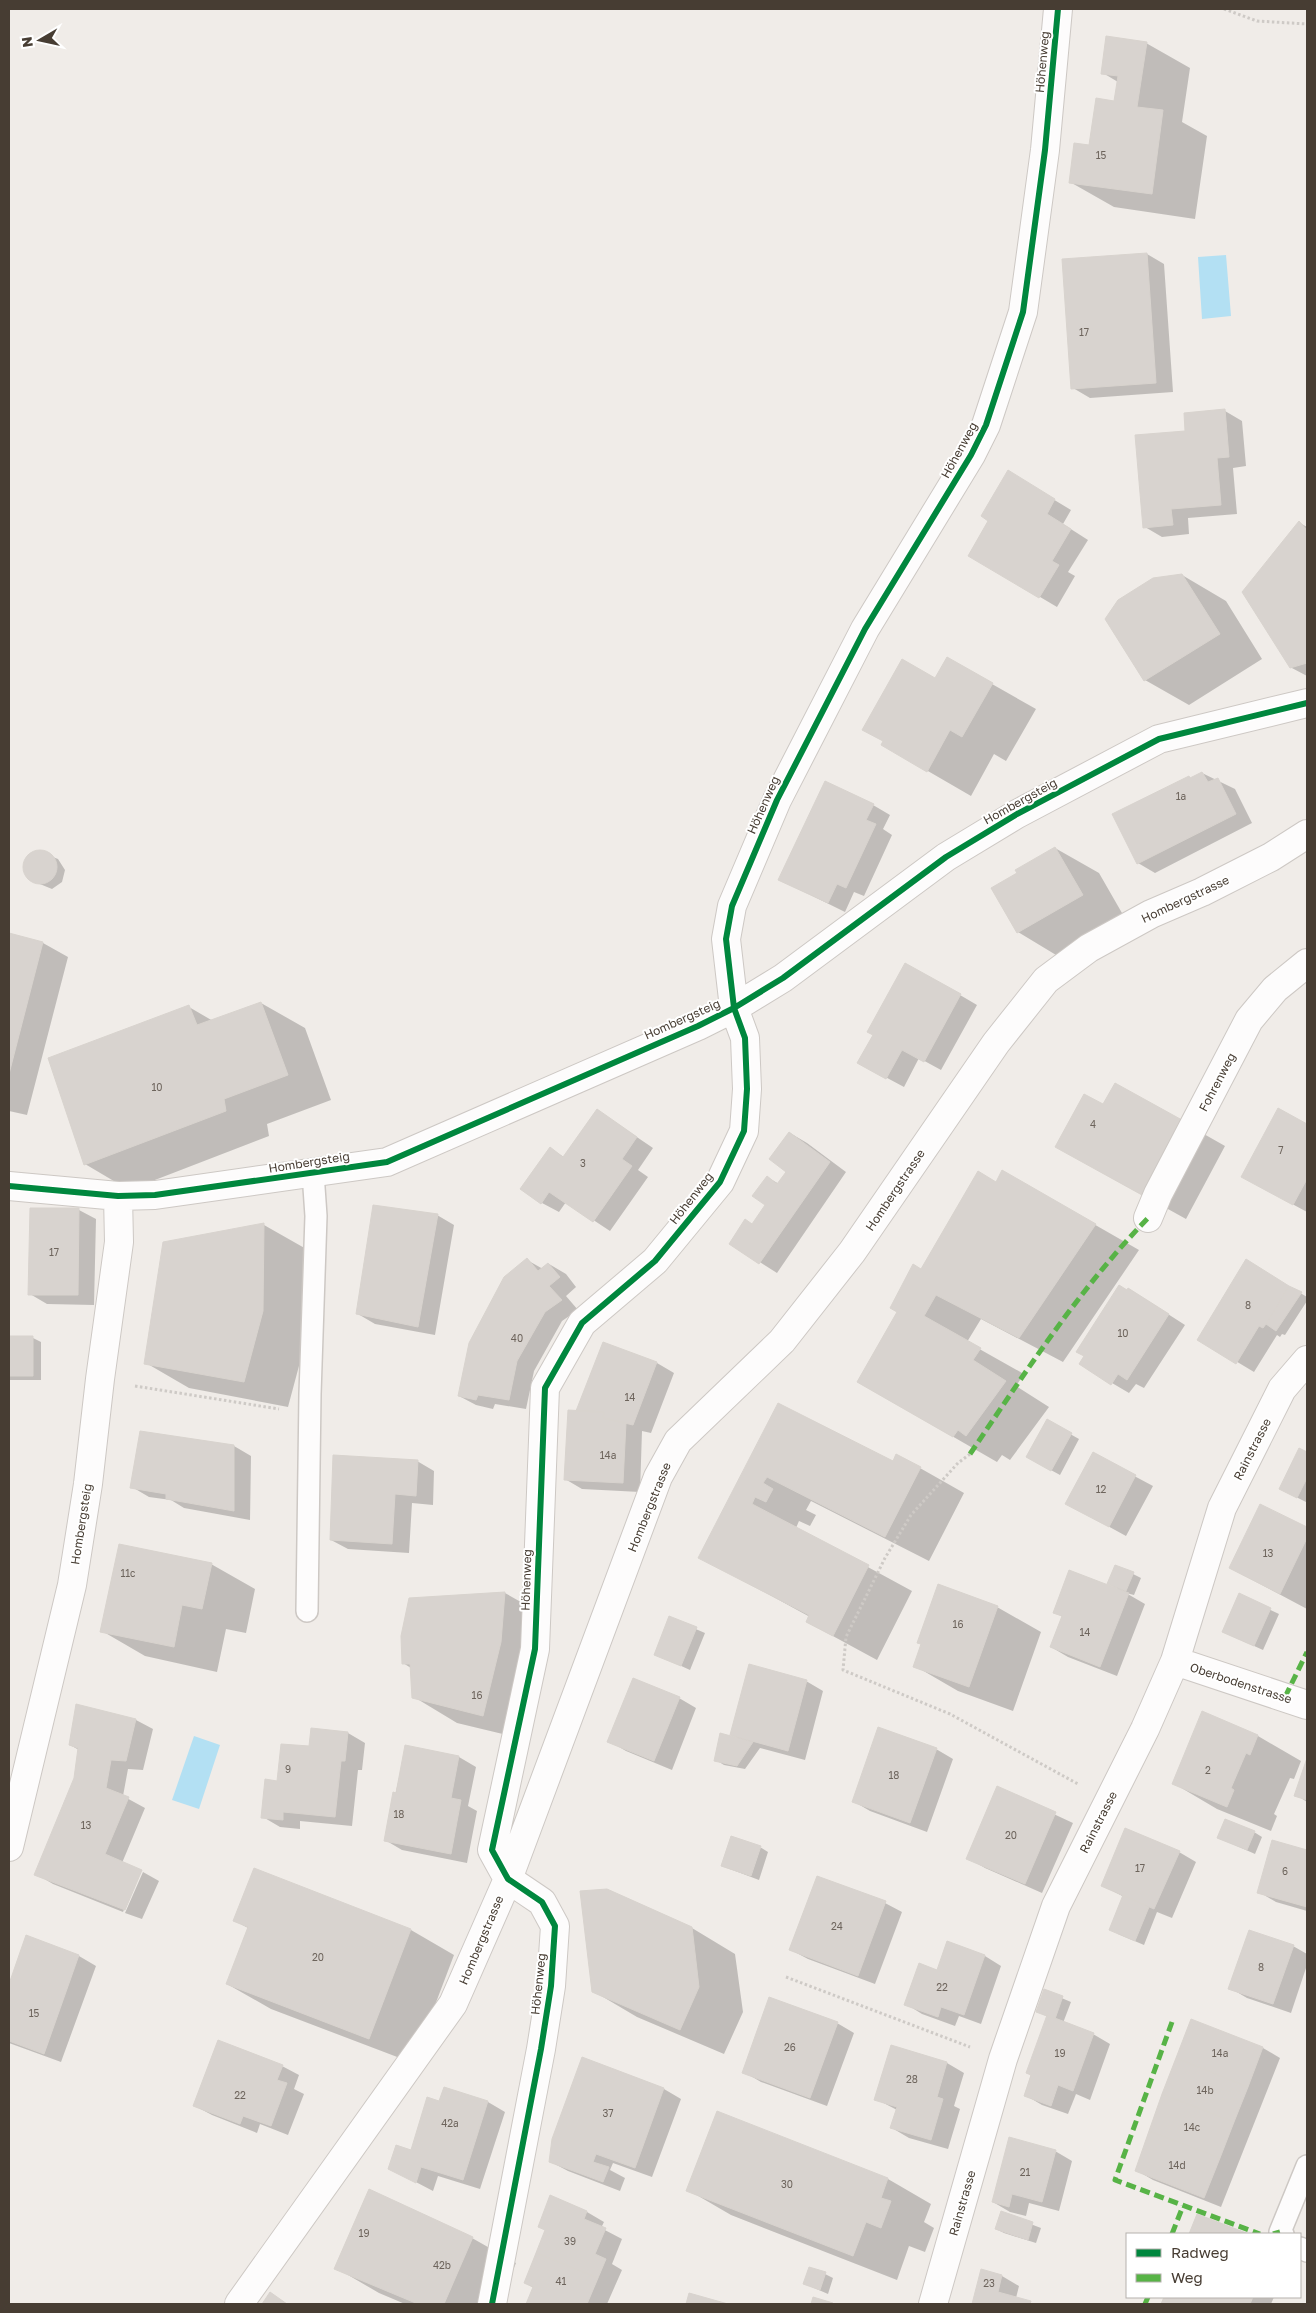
<svg xmlns="http://www.w3.org/2000/svg" width="1316" height="2313" font-family="'Golos Text',sans-serif">
  <style>
    .water { fill: #b3e0f3 }
    .shadow { fill: #0003 }
    .building { fill: #d8d3cf; stroke: #d8d3ce }
    .lines { fill: none; stroke-linecap: round; stroke-linejoin: round }
    .service-casing { stroke: #cdc8c4; stroke-width: 24 }
    .minor-casing { stroke: #cdc8c4; stroke-width: 30 }
    .path { stroke: #cecac6; stroke-width: 3; stroke-dasharray: 2.5 2.5; stroke-linecap: butt }
    .service { stroke: #fdfcfc; stroke-width: 21 }
    .minor { stroke: #fdfcfc; stroke-width: 28 }
    .quiet { stroke: #57b346; stroke-width: 5; stroke-dasharray: 10 5; stroke-linecap: butt }
    .cycleway-casing { stroke: #fff; stroke-width: 9 }
    .cycleway { stroke: #00873e; stroke-width: 6 }
    .labels { text-anchor: middle; dominant-baseline: central; stroke-width: 4; stroke-linejoin: round; paint-order: stroke }
    .number-label { font-size: 10px; fill: #6d645c }
    .street-label { font-size: 12px; fill: #473d33; stroke: #fff }
  </style>
  <rect width="100%" height="100%" fill="#f0ece8"/>
  <!-- water -->
  <path class="water" d="M1226 255 1231 316 1202 319 1198 257Z
    M194 1736 220 1745 199 1809 172 1800Z"/>
  <!-- shadow -->
  <path class="shadow" d="M1146 43 1190 68 1182 122 1207 136 1195 219 1114 207 1070 182 1115 102 1118 82 1103 73Z
    M1147 254 1164 264 1173 392 1090 398 1073 388Z
    M1225 411 1242 421 1246 466 1233 468 1237 514 1188 518 1189 534 1162 537 1145 527 1187 432Z
    M1008 472 1071 510 1063 524 1088 540 1068 572 1075 576 1057 607 969 555 990 520Z
    M1300 523 1307 527V676L1290 667Z
    M1182 575 1226 601 1262 659 1189 705 1145 680Z
    M936 680 992 684 1036 709 1006 761 994 754 971 796 883 745Z
    M1202 773 1235 789 1252 823 1155 873 1138 863 1189 777 1192 779Z
    M873 805 890 815 883 829 892 835 864 896 854 892 845 912 780 880Z
    M1055 848 1099 873 1126 920 1061 958 1018 932V873Z
    M37 851 58 859 65 870 62 882 52 889 30 880 24 870 27 858Z
    M9 934 43 943 68 957 27 1115 9 1111Z
    M960 995 977 1005 941 1070 919 1058 904 1087 876 1072 874 1035Z
    M261 1003 305 1028 331 1100 267 1124 269 1136 129 1190 85 1164 189 1007 213 1021Z
    M1104 1105 1181 1121 1225 1146 1186 1219 1101 1172Z
    M597 1110 653 1148 638 1170 648 1177 610 1231 566 1202 559 1212 542 1203 550 1149 564 1157Z
    M1278 1110 1307 1126V1212L1259 1186Z
    M790 1133 807 1143 846 1172 777 1273 730 1243 753 1225 767 1205V1177L779 1184 788 1172Z
    M1003 1172 1139 1250 1063 1362 981 1319 967 1342 1024 1374 1016 1386 1049 1407 1010 1460 1002 1455 997 1462 858 1382 922 1270 997 1183Z
    M79 1210 96 1219 94 1305 47 1304 30 1294Z
    M437 1215 454 1225 435 1335 375 1324 358 1314Z
    M264 1225 308 1250 307 1336 288 1407 189 1388 146 1363 164 1243Z
    M527 1260 543 1269 549 1264 566 1274 576 1287 566 1296 578 1310 562 1321 534 1371 526 1409 495 1404 493 1409 476 1405 459 1396Z
    M1129 1289 1185 1325 1144 1388 1136 1384 1129 1393 1112 1383Z
    M1297 1291 1307 1297V1301L1285 1335 1282 1334 1280 1337 1277 1335 1254 1372 1199 1339Z
    M9 1337 33 1338 41 1342V1380H9Z
    M657 1363 674 1373 651 1433 642 1431 640 1492 582 1489 565 1479 577 1413Z
    M779 1404 893 1463 897 1455 964 1493 929 1561 811 1501 806 1510 816 1515 810 1526 799 1521 796 1528 912 1591 877 1660 807 1622 810 1617 700 1557Z
    M1047 1421 1079 1439 1060 1475 1027 1457Z
    M234 1446 251 1456 250 1520 184 1508 171 1500 149 1497 132 1487Z
    M1300 1449 1307 1453 1306 1502 1288 1493Z
    M1093 1454 1153 1486 1126 1536 1084 1513Z
    M417 1461 434 1471 433 1505 412 1503 409 1553 348 1549 331 1540Z
    M1260 1506 1307 1529V1609L1230 1568Z
    M211 1564 255 1589 246 1633 226 1629 217 1672 145 1656 102 1631Z
    M1133 1574 1141 1578 1134 1595 1126 1593 1145 1604 1117 1676 1068 1657 1051 1647 1063 1617 1054 1612 1118 1589 1109 1583Z
    M505 1593 549 1618 527 1740 457 1723 414 1697 411 1668 403 1663 410 1599Z
    M1239 1595 1279 1614 1263 1650 1223 1632Z
    M997 1607 1041 1632 1013 1711 958 1691 915 1666Z
    M670 1618 705 1633 690 1670 655 1654Z
    M806 1681 823 1691 805 1760 760 1748 745 1769 724 1765 716 1760 738 1738 732 1735Z
    M679 1698 696 1708 672 1770 626 1751 609 1741Z
    M77 1706 136 1720 153 1729 143 1770 128 1769 123 1796 145 1808 122 1863 140 1871 123 1912 53 1884 36 1874 75 1778 79 1750 70 1745Z
    M1203 1713 1258 1736 1301 1761 1294 1779 1290 1778 1274 1814 1277 1816 1271 1831 1217 1809 1173 1783Z
    M348 1733 365 1743 362 1770H358L352 1826 300 1821V1829L280 1827 263 1817 278 1782 311 1748Z
    M406 1747 459 1757 476 1767 468 1806 477 1811 467 1863 402 1850 385 1840Z
    M936 1749 953 1759 927 1832 870 1811 853 1801Z
    M1307 1762V1802L1296 1795Z
    M998 1788 1073 1823 1042 1893 985 1868 968 1858Z
    M1254 1832 1262 1837 1255 1854 1219 1838Z
    M1273 1841 1307 1851V1911L1276 1902 1259 1892Z
    M760 1847 768 1852 759 1880 722 1866Z
    M1179 1852 1196 1862 1172 1918 1157 1912 1144 1945 1118 1934 1130 1900 1103 1886Z
    M255 1870 411 1930 454 1955 413 2063 271 2009 227 1984 248 1928 235 1921Z
    M143 1872 159 1881 142 1919 125 1913Z
    M885 1903 902 1912 875 1984 808 1959 791 1950Z
    M692 1928 735 1954 743 2012 724 2054 637 2017 593 1991Z
    M27 1937 79 1956 96 1966 61 2062 9 2043V1988Z
    M1293 1946 1307 1954V1965L1291 2013 1247 1998 1230 1988Z
    M985 1956 1001 1966 981 2024 959 2016 955 2026 922 2014 906 2004 938 1971Z
    M1045 1991 1071 2002 1063 2023 1093 2034 1110 2044 1090 2100 1076 2094 1068 2114 1042 2105 1025 2095 1048 2017 1037 2011Z
    M1192 2021 1263 2048 1280 2058 1221 2207 1153 2180 1136 2170Z
    M837 2023 854 2033 827 2106 761 2082 744 2072Z
    M892 2047 947 2063 964 2073 954 2106 960 2109 948 2149 909 2138 892 2128 897 2110 876 2099Z
    M583 2059 664 2089 681 2099 652 2177 613 2163 610 2170 625 2178 620 2191 568 2171 551 2162Z
    M282 2066 299 2075 294 2089 304 2094 288 2135 260 2124 257 2133 212 2115 195 2106Z
    M444 2089 488 2102 505 2112 480 2189 438 2176 433 2191 389 2168 411 2152 440 2102Z
    M1055 2151 1072 2161 1059 2211 1029 2203 1026 2216 1010 2212 993 2202Z
    M888 2179 931 2204 924 2222 934 2228 925 2252 909 2246 897 2280 731 2215 688 2190Z
    M587 2212 604 2222 601 2228 622 2239 612 2264 622 2270 607 2304H528L534 2288 525 2283Z
    M1002 2213 1041 2228 1036 2243 1004 2233 996 2229Z
    M1198 2215 1246 2234H1190Z
    M472 2238 516 2263 499 2304H405L379 2293 336 2268Z
    M982 2271 1002 2276 1019 2286 1016 2298 1034 2304H973Z
    M825 2274 833 2278 828 2294 805 2284Z
    M1165 2297H1274L1271 2304H1162Z"/>
  <!-- building -->
  <path class="building" d="M1106 36 1147 42 1137 107 1163 110 1152 194 1069 183 1074 143 1089 145 1096 98 1114 101 1118 76 1101 74Z
    M1147 253 1156 383 1071 389 1062 259Z
    M1225 409 1229 457 1217 458 1221 505 1171 509 1173 525 1143 528 1135 435 1185 431 1184 413Z
    M1008 470 1055 499 1047 514 1071 529 1052 561 1059 565 1039 598 968 556 988 521 981 516Z
    M1299 521 1307 530V663L1290 668 1242 592Z
    M1182 574 1220 634 1144 681 1105 619 1118 600 1153 578Z
    M947 657 993 683 962 737 950 730 927 772 881 745 883 741 862 730 902 659 935 678Z
    M1202 772 1208 782 1218 778 1236 814 1137 864 1112 814 1189 776 1190 778Z
    M825 781 874 804 866 820 876 824 846 888 837 884 828 903 778 880Z
    M1055 847 1083 895 1017 933 991 888 1017 873 1015 870Z
    M23 867a17 17 0 1 1 34 0a17 17 0 1 1-34 0Z
    M9 933 43 942 9 1074Z
    M905 963 961 994 924 1062 902 1050 886 1079 857 1063 873 1035 867 1032Z
    M261 1002 288 1075 224 1099 226 1111 84 1165 48 1058 189 1005 197 1025Z
    M1115 1083 1182 1120 1142 1195 1055 1147 1084 1094 1103 1104Z
    M1278 1108 1307 1124V1179L1293 1205 1241 1177Z
    M597 1109 637 1137 622 1159 632 1166 593 1222 549 1192 541 1204 520 1189 550 1147 563 1157Z
    M789 1132 830 1162 759 1264 729 1244 745 1219 752 1224 765 1205 752 1196 767 1176 777 1184 786 1172 769 1159Z
    M1002 1170 1096 1224 1019 1338 936 1295 924 1316 981 1348 973 1360 1006 1381 966 1436 958 1430 953 1437 857 1382 897 1312 890 1308 913 1264 921 1269 978 1171 996 1182Z
    M373 1205 438 1214 418 1327 356 1314Z
    M30 1208H79L78 1295H28Z
    M264 1223 263 1311 244 1382 144 1364 163 1242Z
    M527 1258 538 1271 548 1263 560 1277 549 1286 562 1300 545 1312 517 1361 509 1400 478 1395 476 1400 458 1396 469 1343 504 1277Z
    M1246 1259 1289 1286 1266 1324 1263 1328 1259 1326 1236 1364 1197 1340Z
    M1119 1285 1127 1290 1128 1288 1169 1314 1127 1380 1118 1374 1111 1385 1079 1364 1084 1356 1076 1352Z
    M1289 1286 1302 1292 1276 1331 1266 1324Z
    M9 1336H33V1376H9Z
    M603 1342 657 1362 633 1425 603 1418 604 1412 576 1411Z
    M778 1403 893 1461 896 1454 921 1467 885 1537 767 1477 763 1483 773 1489 766 1502 755 1497 752 1504 869 1565 833 1636 806 1622 809 1615 698 1558Z
    M568 1410 604 1412 603 1418 626 1423 623 1483 564 1480Z
    M1047 1419 1072 1433 1051 1471 1026 1457Z
    M140 1431 234 1445V1511L166 1499V1494L130 1488Z
    M1299 1448 1307 1452V1478L1297 1498 1279 1489Z
    M1093 1452 1136 1475 1109 1527 1065 1504Z
    M333 1455 418 1460 416 1496 395 1494 392 1544 330 1540Z
    M1260 1504 1307 1527V1538L1280 1594 1229 1568Z
    M119 1544 212 1563 202 1609 182 1605 174 1647 100 1632Z
    M1115 1565 1134 1572 1126 1591 1107 1584Z
    M1069 1570 1129 1593 1100 1667 1050 1647 1062 1616 1053 1613Z
    M938 1584 998 1606 969 1687 913 1667 921 1644 917 1643Z
    M505 1592 501 1642 483 1716 412 1698 410 1664H402L401 1636 409 1598Z
    M1239 1593 1271 1608 1254 1646 1222 1632Z
    M669 1616 697 1627 681 1666 654 1655Z
    M749 1664 807 1680 788 1751 730 1735Z
    M633 1678 680 1697 654 1761 607 1742Z
    M76 1704 136 1719 126 1761 111 1760 106 1788 129 1797 105 1854 142 1870 125 1910 34 1875 74 1778 78 1748 69 1745Z
    M1202 1711 1258 1735 1250 1755 1246 1753 1231 1788 1234 1790 1227 1807 1172 1784Z
    M878 1727 937 1748 910 1823 852 1802Z
    M311 1728 348 1732 345 1761H341L335 1817 283 1812V1820L261 1818 265 1779 277 1781 281 1744 309 1746Z
    M720 1733 753 1742 737 1766 714 1761Z
    M405 1745 459 1756 451 1798 461 1800 451 1854 384 1841 393 1792 396 1793Z
    M1307 1758V1800L1294 1796Z
    M997 1786 1056 1812 1025 1884 966 1859Z
    M1225 1819 1255 1831 1247 1850 1217 1838Z
    M1125 1828 1180 1851 1154 1909 1101 1886Z
    M731 1836 761 1846 751 1876 721 1866Z
    M1272 1840 1307 1850V1907L1257 1893Z
    M254 1868 411 1929 369 2039 226 1984 248 1927 233 1921Z
    M817 1876 886 1901 858 1976 789 1950Z
    M607 1889 692 1927 699 1987 680 2030 592 1992 580 1891Z
    M1123 1895 1149 1907 1135 1941 1109 1930Z
    M1249 1930 1294 1945 1273 2004 1228 1989Z
    M26 1935 79 1955 44 2054 9 2041V1984Z
    M947 1941 985 1955 964 2015 941 2007 938 2017 904 2005 919 1963 937 1970Z
    M1044 1989 1063 1996 1055 2019 1036 2012Z
    M769 1997 838 2022 810 2098 742 2073Z
    M1047 2015 1094 2033 1073 2091 1058 2085 1051 2106 1024 2096 1031 2075 1026 2073Z
    M1191 2019 1263 2047 1248 2087 1176 2058Z
    M218 2040 283 2065 277 2080 287 2083 271 2126 243 2116 240 2124 193 2106Z
    M891 2045 947 2062 937 2097 943 2099 931 2140 890 2128 897 2107 874 2100Z
    M582 2057 664 2088 635 2168 596 2154 593 2162 609 2167 603 2182 549 2162 552 2139Z
    M1176 2058 1248 2087 1234 2122 1162 2094Z
    M444 2087 488 2101 463 2180 421 2167 416 2183 388 2169 396 2145 411 2150 427 2097 439 2101Z
    M1162 2094 1234 2122 1220 2158 1149 2131Z
    M717 2111 888 2178 881 2198 891 2201 881 2228 866 2222 853 2256 686 2191Z
    M1149 2131 1220 2158 1204 2198 1135 2171Z
    M1009 2137 1056 2150 1042 2202 1012 2194 1009 2207 992 2202Z
    M369 2189 473 2237 444 2304H418L334 2269Z
    M550 2195 587 2211 584 2219 606 2228 595 2254 606 2259 598 2278 536 2253 545 2230 538 2227Z
    M1001 2211 1033 2222 1028 2240 995 2229Z
    M1197 2214 1249 2234H1189Z
    M536 2253 598 2278 587 2304H526L533 2287 524 2283Z
    M809 2267 826 2272 820 2290 803 2284Z
    M981 2269 1002 2275 998 2292 1031 2301 1030 2304H972Z
    M270 2292 287 2304H262Z
    M689 2293 728 2304H686Z
    M813 2297 833 2303V2304H811Z
    M1164 2297H1187L1206 2304H1161Z
    M1187 2297H1253L1250 2304H1206Z"/>
  <g class="lines">
    <!-- service casing -->
    <g class="service-casing">
      <path id="service" d="M307 1611 310 1394 316 1216 313 1173
        M1283 2234 1280 2232 1307 2166
        M1300 2248 1307 2251"/>
    </g>
    <!-- minor casing -->
    <g class="minor-casing">
      <path id="minor" d="M9 1186 118 1196 155 1195 387 1162 698 1026 734 1008 783 978 946 857 1017 814 1159 739 1307 703
        M1148 1218 1158 1194 1249 1020 1275 989 1307 963
        M1175 1661 1307 1705
        M9 1847 72 1585 88 1484 100 1379 119 1242 118 1196
        M239 2304 453 2004 508 1879 658 1477 678 1441 782 1341 852 1252 996 1043 1046 980 1089 948 1151 914 1202 892 1271 857 1307 834
        M492 2304 541 2049 551 1986 555 1926 542 1902 508 1879 492 1850 535 1649 545 1388 582 1323 655 1261 720 1182 744 1131 747 1089 745 1038 734 1008 726 939 732 906 777 800 865 629 971 455 986 425 1023 312 1045 150 1058 9
        M933 2304 1003 2059 1056 1906 1145 1729 1175 1661 1222 1508 1282 1389 1307 1360"/>
    </g>
    <!-- path -->
    <path class="path" d="M1224 9 1257 21 1307 24
      M135 1386 279 1409
      M970 1454 958 1463 911 1515 885 1558 846 1637 843 1670 950 1714 1078 1784
      M786 1977 970 2047"/>
    <!-- service -->
    <use href="#service" class="service"/>
    <!-- minor -->
    <use href="#minor" class="minor"/>
    <!-- quiet -->
    <path class="quiet" d="M970 1454C1025 1373 1079 1289 1148 1218
      M1285 1697 1307 1652
      M1172 2022 1115 2180 1260 2234
      M1172 2234 1183 2206
      M1273 2234 1280 2232
      M1145 2304 1148 2297"/>
    <!-- cycleway casing -->
    <g class="cycleway-casing">
      <path id="cycleway" d="M9 1186 118 1196 155 1195 387 1162 698 1026 734 1008 783 978 946 857 1017 814 1159 739 1307 703
        M492 2304 541 2049 551 1986 555 1926 542 1902 508 1879 492 1850 535 1649 545 1388 582 1323 655 1261 720 1182 744 1131 747 1089 745 1038 734 1008 726 939 732 906 777 800 865 629 971 455 986 425 1023 312 1045 150 1058 9"/>
    </g>
    <!-- cycleway -->
    <use href="#cycleway" class="cycleway"/>
  </g>
  <g class="labels">
    <!-- number labels -->
    <g class="number-label">
      <text x="1101" y="155">15</text>
      <text x="1084" y="332">17</text>
      <text x="1181" y="796">1a</text>
      <text x="157" y="1087">10</text>
      <text x="1093" y="1124">4</text>
      <text x="1281" y="1150">7</text>
      <text x="583" y="1163">3</text>
      <text x="54" y="1252">17</text>
      <text x="1248" y="1305">8</text>
      <text x="1123" y="1333">10</text>
      <text x="517" y="1338">40</text>
      <text x="630" y="1397">14</text>
      <text x="608" y="1455">14a</text>
      <text x="1101" y="1489">12</text>
      <text x="1268" y="1553">13</text>
      <text x="128" y="1573">11c</text>
      <text x="958" y="1624">16</text>
      <text x="1085" y="1632">14</text>
      <text x="477" y="1695">16</text>
      <text x="288" y="1769">9</text>
      <text x="1208" y="1770">2</text>
      <text x="894" y="1775">18</text>
      <text x="399" y="1814">18</text>
      <text x="86" y="1825">13</text>
      <text x="1011" y="1835">20</text>
      <text x="1140" y="1868">17</text>
      <text x="1285" y="1871">6</text>
      <text x="837" y="1926">24</text>
      <text x="318" y="1957">20</text>
      <text x="1261" y="1967">8</text>
      <text x="942" y="1987">22</text>
      <text x="34" y="2013">15</text>
      <text x="790" y="2047">26</text>
      <text x="1060" y="2053">19</text>
      <text x="1220" y="2053">14a</text>
      <text x="912" y="2079">28</text>
      <text x="1205" y="2090">14b</text>
      <text x="240" y="2095">22</text>
      <text x="608" y="2113">37</text>
      <text x="450" y="2123">42a</text>
      <text x="1192" y="2127">14c</text>
      <text x="1177" y="2165">14d</text>
      <text x="1025" y="2172">21</text>
      <text x="787" y="2184">30</text>
      <text x="364" y="2233">19</text>
      <text x="570" y="2241">39</text>
      <text x="442" y="2265">42b</text>
      <text x="561" y="2281">41</text>
      <text x="989" y="2283">23</text>
    </g>
    <!-- street labels -->
    <g class="street-label">
      <text transform="translate(1042 62) rotate(-85)">Höhenweg</text>
      <text transform="translate(959 450) rotate(-61)">Höhenweg</text>
      <text transform="translate(1020 801) rotate(-29)">Hombergsteig</text>
      <text transform="translate(763 805) rotate(-66)">Höhenweg</text>
      <text transform="translate(1185 899) rotate(-25)">Hombergstrasse</text>
      <text transform="translate(682 1019) rotate(-24)">Hombergsteig</text>
      <text transform="translate(1217 1082) rotate(-62)">Fohrenweg</text>
      <text transform="translate(309 1162) rotate(-9)">Hombergsteig</text>
      <text transform="translate(895 1190) rotate(-56)">Hombergstrasse</text>
      <text transform="translate(691 1198) rotate(-52)">Höhenweg</text>
      <text transform="translate(1252 1449) rotate(-63)">Rainstrasse</text>
      <text transform="translate(649 1507) rotate(-68)">Hombergstrasse</text>
      <text transform="translate(81 1524) rotate(-81)">Hombergsteig</text>
      <text transform="translate(526 1580) rotate(-88)">Höhenweg</text>
      <text transform="translate(1241 1683) rotate(18)">Oberbodenstrasse</text>
      <text transform="translate(1098 1822) rotate(-63)">Rainstrasse</text>
      <text transform="translate(481 1940) rotate(-67)">Hombergstrasse</text>
      <text transform="translate(538 1984) rotate(-84)">Höhenweg</text>
      <text transform="translate(962 2203) rotate(-74)">Rainstrasse</text>
    </g>
  </g>
  <!-- border -->
  <rect width="1316" height="2313" fill="none" stroke="#473d33" stroke-width="20"/>
  <!-- legend -->
  <rect x="1126" y="2233" width="175" height="65" fill="#ffffff" stroke="#b5b1ad"/>
  <rect x="1136" y="2249" width="25" height="8" fill="#00873e" stroke="#b5b1ad"/>
  <text x="1171" y="2258" font-size="15" fill="#473d33">Radweg</text>
  <rect x="1136" y="2274" width="25" height="8" fill="#57b346" stroke="#b5b1ad"/>
  <text x="1171" y="2283" font-size="15" fill="#473d33">Weg</text>
  <!-- north arrow -->
  <g transform="translate(40 40) rotate(261)" stroke="#ffffff" stroke-width="4" paint-order="stroke">
  <path d="M0-4L9 19L0 12L-9 19Z" fill="#473d33"/>
  <text y="-8" font-size="14" font-weight="bold" text-anchor="middle" fill="#473d33">N</text>
  </g>
</svg>
